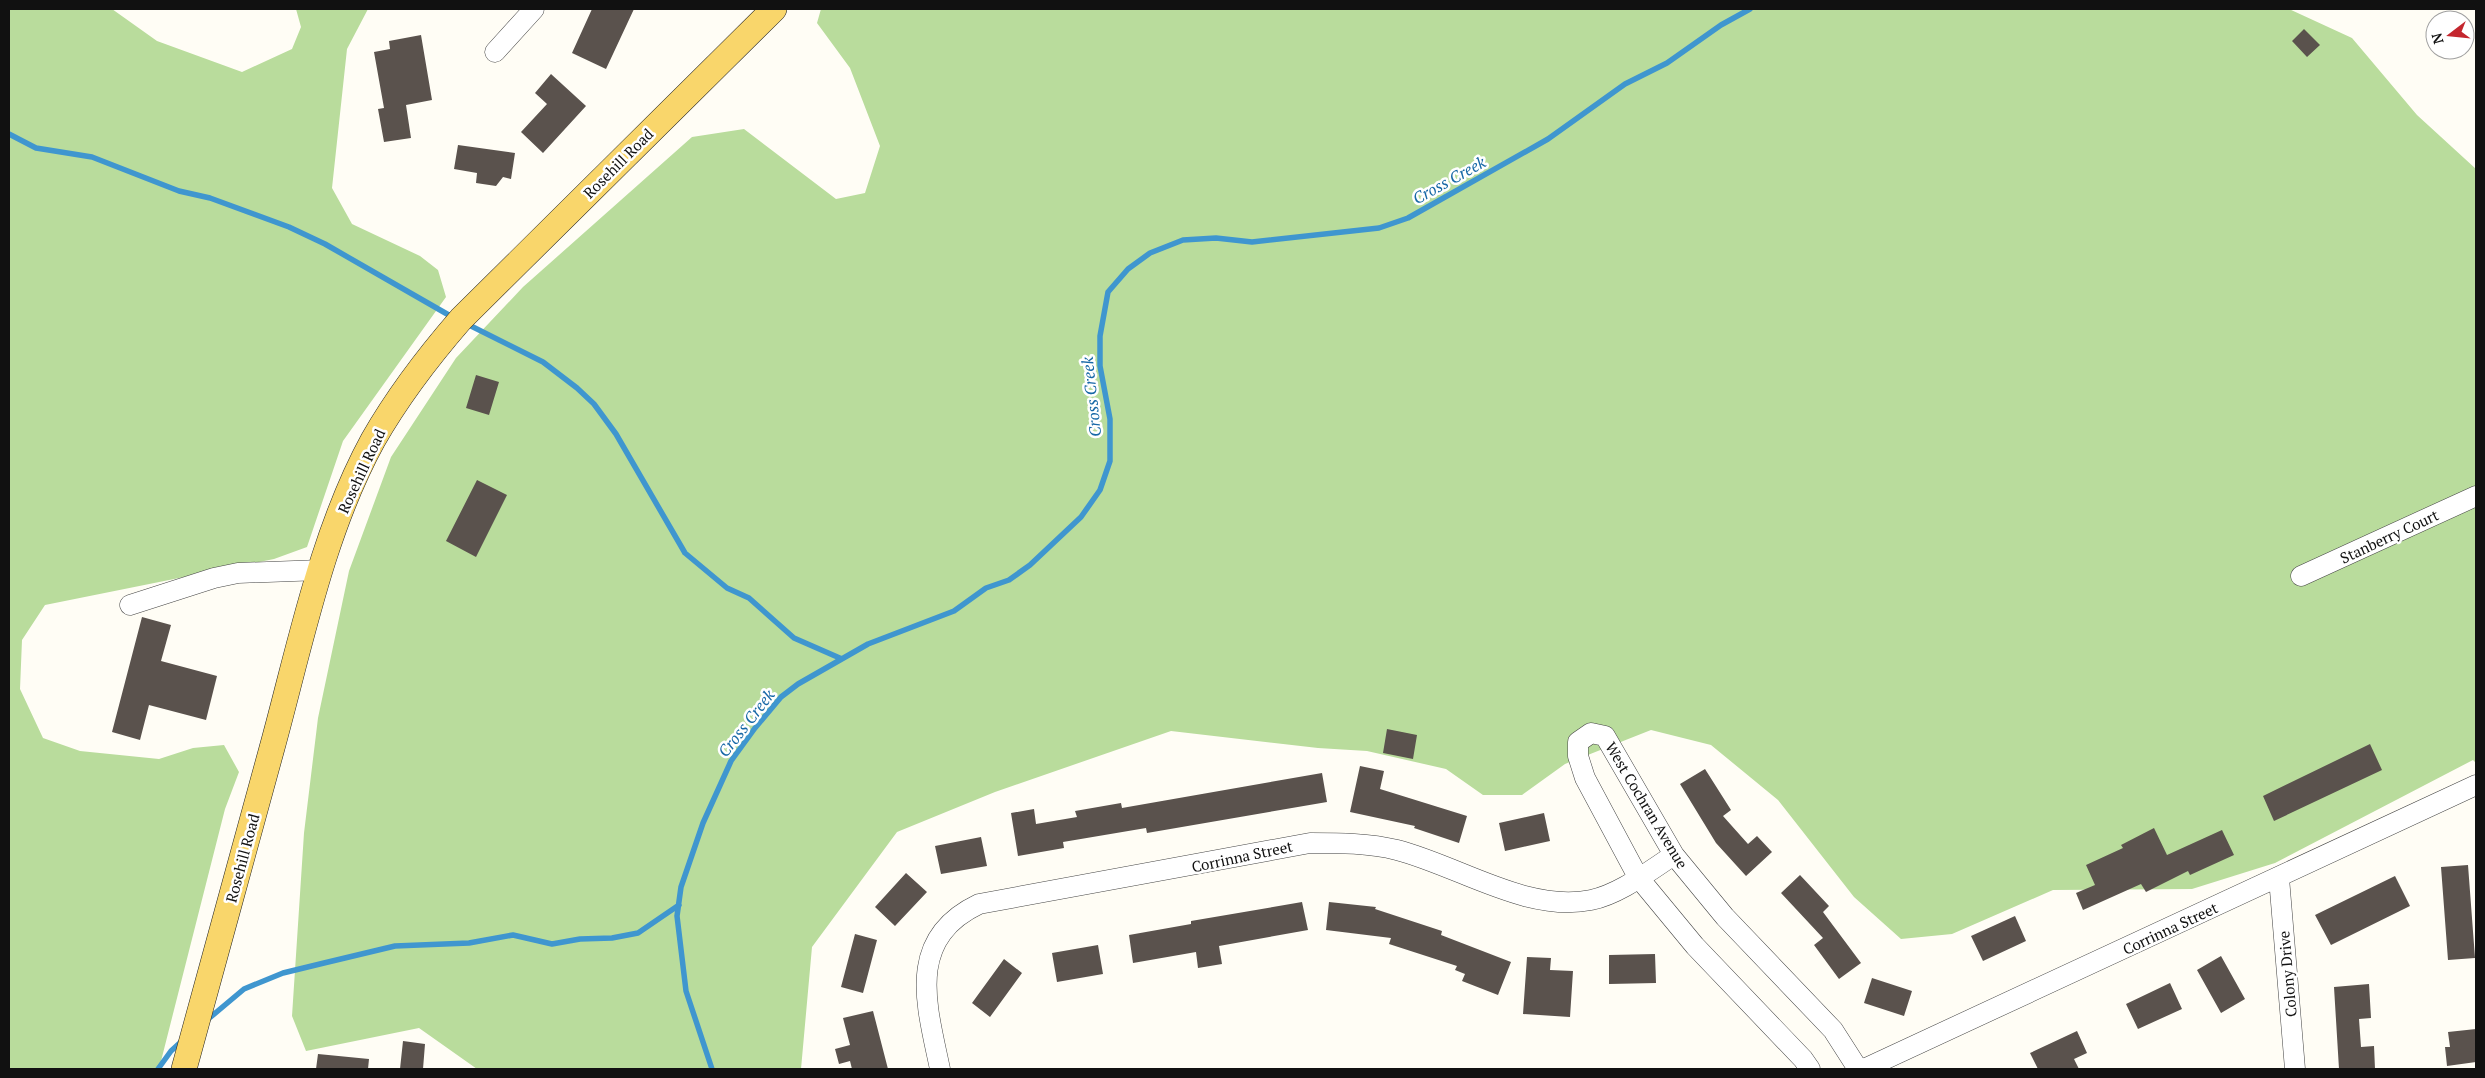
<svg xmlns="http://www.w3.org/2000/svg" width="2485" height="1078" font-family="'PT Serif',serif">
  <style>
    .forest { fill: #b9dc9c }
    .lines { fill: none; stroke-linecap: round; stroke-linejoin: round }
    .stream { stroke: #3f96cf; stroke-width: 5.5 }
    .building { fill: #5a524d }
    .minor-casing { stroke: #444; stroke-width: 21 }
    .major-casing { stroke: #222; stroke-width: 26 }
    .minor { stroke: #fff; stroke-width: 20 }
    .major { stroke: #f9d66b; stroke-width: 25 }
    .labels { text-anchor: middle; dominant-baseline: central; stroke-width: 5; stroke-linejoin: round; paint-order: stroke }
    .street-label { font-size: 15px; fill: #111; stroke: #fff }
    .water-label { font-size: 16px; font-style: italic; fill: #1768a6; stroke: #fff }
  </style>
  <rect width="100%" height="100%" fill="#fffdf5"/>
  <!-- forest -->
  <path class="forest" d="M9 9H112L157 41 242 72 292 49 301 27 296 9H368L347 49 332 188 352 224 420 256 438 270 446 297 343 441 307 547 274 559 45 605 22 640 20 689 43 738 80 751 159 759 193 748 224 745 239 772 225 809 159 1069H9Z
    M821 9H2289L2352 38 2417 115 2476 169V763L2473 760 2275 863 2192 889 2053 890 1952 934 1901 939 1854 897 1778 800 1711 745 1651 730 1565 764 1522 795H1483L1446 769 1367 751 1318 748 1171 731 995 792 897 832 812 947 801 1069H477L419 1028 306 1051 292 1016 304 833 318 718 349 571 391 457 456 358 523 287 692 137 744 129 836 199 865 193 880 146 850 68 817 23Z"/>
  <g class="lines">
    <!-- stream -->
    <path class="stream" d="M9 134 36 148 92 157 179 191 210 198 289 227 325 244 454 318
      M465 323 543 362 577 388 594 404 616 434 685 553 727 588 749 598 794 638 842 659
      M207 1020 244 989 283 973 324 963 395 946 469 943 513 935 552 944 580 939 612 938 638 933 679 905
      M158 1069 171 1051 183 1040
      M712 1069 686 991 677 916 681 887 703 823 731 761 755 728 781 697 798 684 868 644 954 611 986 588 1009 580 1030 565 1081 517 1100 490 1110 461V419L1100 366V336L1108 292 1128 269 1150 253 1183 240 1216 238 1252 242 1379 228 1408 218 1548 139 1625 84 1667 63 1721 25 1750 9"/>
  </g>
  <!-- building -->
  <path class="building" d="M592 9H634L606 69 572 53Z
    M2304 29 2320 45 2307 57 2292 41Z
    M421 35 432 100 406 105 411 138 384 142 378 109 384 108 374 52 390 49 389 41Z
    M551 74 586 106 543 153 521 132 547 104 535 93Z
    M458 145 515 153 511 179 503 177 496 186 476 183 477 173 454 169Z
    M476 375 499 382 489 415 466 408Z
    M477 480 507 495 476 557 446 541Z
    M142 617 171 625 161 661 217 676 206 720 149 705 140 740 112 732Z
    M1387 729 1417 735 1413 759 1383 753Z
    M2370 744 2382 770 2274 821 2263 796Z
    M1360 766 1384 771 1380 789 1467 816 1459 843 1414 828 1415 826 1350 812Z
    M1705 769 1731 810 1723 816 1748 844 1757 836 1772 852 1746 876 1716 843 1680 784Z
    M1322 773 1327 802 1147 833 1146 828 1063 842 1064 848 1018 856 1011 813 1034 809 1036 824 1077 817 1075 811 1121 803 1122 808Z
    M1544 813 1550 841 1505 851 1499 823Z
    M2154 828 2167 855 2222 830 2234 855 2190 875 2188 871 2146 892 2141 884 2083 910 2076 893 2095 885 2086 865 2123 848 2121 845Z
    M981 837 987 866 941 874 935 846Z
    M2468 865 2475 958 2448 960 2441 867Z
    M906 873 927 892 895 926 875 907Z
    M1800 875 1829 906 1823 912 1861 963 1839 979 1814 945 1823 938 1781 893Z
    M2395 876 2410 906 2331 945 2315 915Z
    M1302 902 1308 930 1219 946 1222 964 1198 968 1196 952 1133 963 1129 935 1191 924V921Z
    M1329 902 1376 907 1375 909 1442 931 1441 935 1511 962 1498 995 1462 981 1465 974 1455 970 1457 966 1389 944 1391 938 1326 930Z
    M2015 916 2026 941 1983 961 1971 936Z
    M855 934 877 940 863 993 841 987Z
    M1098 945 1103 974 1057 982 1052 953Z
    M1655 954 1656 983 1609 984V955Z
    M2221 956 2245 999 2221 1013 2197 970Z
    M1527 957 1551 958 1550 970 1573 971 1570 1017 1523 1014Z
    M1004 959 1022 973 990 1017 972 1003Z
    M1872 978 1912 991 1904 1016 1864 1003Z
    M2170 983 2182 1009 2138 1029 2126 1004Z
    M2369 984 2371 1018 2359 1019 2361 1047 2374 1046 2375 1069H2339L2334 987Z
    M873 1011 888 1069H852L850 1061 839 1064 835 1049 850 1045 843 1018Z
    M2476 1029V1062L2447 1066 2445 1047H2450L2448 1032Z
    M2077 1031 2087 1053 2074 1059 2079 1069H2038L2030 1053Z
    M403 1041 425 1044 423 1069H400Z
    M318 1054 369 1059 368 1069H316Z"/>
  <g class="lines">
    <!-- minor casing -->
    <g class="minor-casing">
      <path id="minor" d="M495 52 534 9
        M2301 576 2476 496
        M130 605 214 578 238 573 321 570
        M2279 878 2295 1069
        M940 1069C927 1006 905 939 979 904L1310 843C1340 843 1369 843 1397 850 1459 866 1527 913 1591 900 1620 894 1649 871 1674 855
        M1810 1069 1803 1059 1695 946 1638 877 1585 778 1578 756V742L1591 733 1605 736 1674 855 1725 917 1833 1030 1858 1069
        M1864 1069 2476 785"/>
    </g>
    <!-- major casing -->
    <g class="major-casing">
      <path id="major" d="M184 1069C213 962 243 855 272 748 300 646 322 533 373 440 398 396 428 357 461 319L774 9"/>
    </g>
    <!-- minor -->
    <use href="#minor" class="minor"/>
    <!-- major -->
    <use href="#major" class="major"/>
  </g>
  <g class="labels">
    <!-- street labels -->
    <g class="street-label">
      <text transform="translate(618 163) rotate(-45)">Rosehill Road</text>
      <text transform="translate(361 471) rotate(-65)">Rosehill Road</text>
      <text transform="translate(2389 536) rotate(-25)">Stanberry Court</text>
      <text transform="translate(1647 805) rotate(59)">West Cochran Avenue</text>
      <text transform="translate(1242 856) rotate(-12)">Corrinna Street</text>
      <text transform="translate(242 858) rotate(-75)">Rosehill Road</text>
      <text transform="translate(2170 928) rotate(-25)">Corrinna Street</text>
      <text transform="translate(2287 974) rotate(-95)">Colony Drive</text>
    </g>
    <!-- water labels -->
    <g class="water-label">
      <text transform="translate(1449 180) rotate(-29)">Cross Creek</text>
      <text transform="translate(1091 397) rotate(-96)">Cross Creek</text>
      <text transform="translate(746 723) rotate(-52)">Cross Creek</text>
    </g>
  </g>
  <!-- border -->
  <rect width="2485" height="1078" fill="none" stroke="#111111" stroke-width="20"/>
  <!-- north arrow -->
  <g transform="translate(2450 35) rotate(254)"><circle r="24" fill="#ffffff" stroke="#a0a0a0"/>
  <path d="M0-4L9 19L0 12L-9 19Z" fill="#c4262e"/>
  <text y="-8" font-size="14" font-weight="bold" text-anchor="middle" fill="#111111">N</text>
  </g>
</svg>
